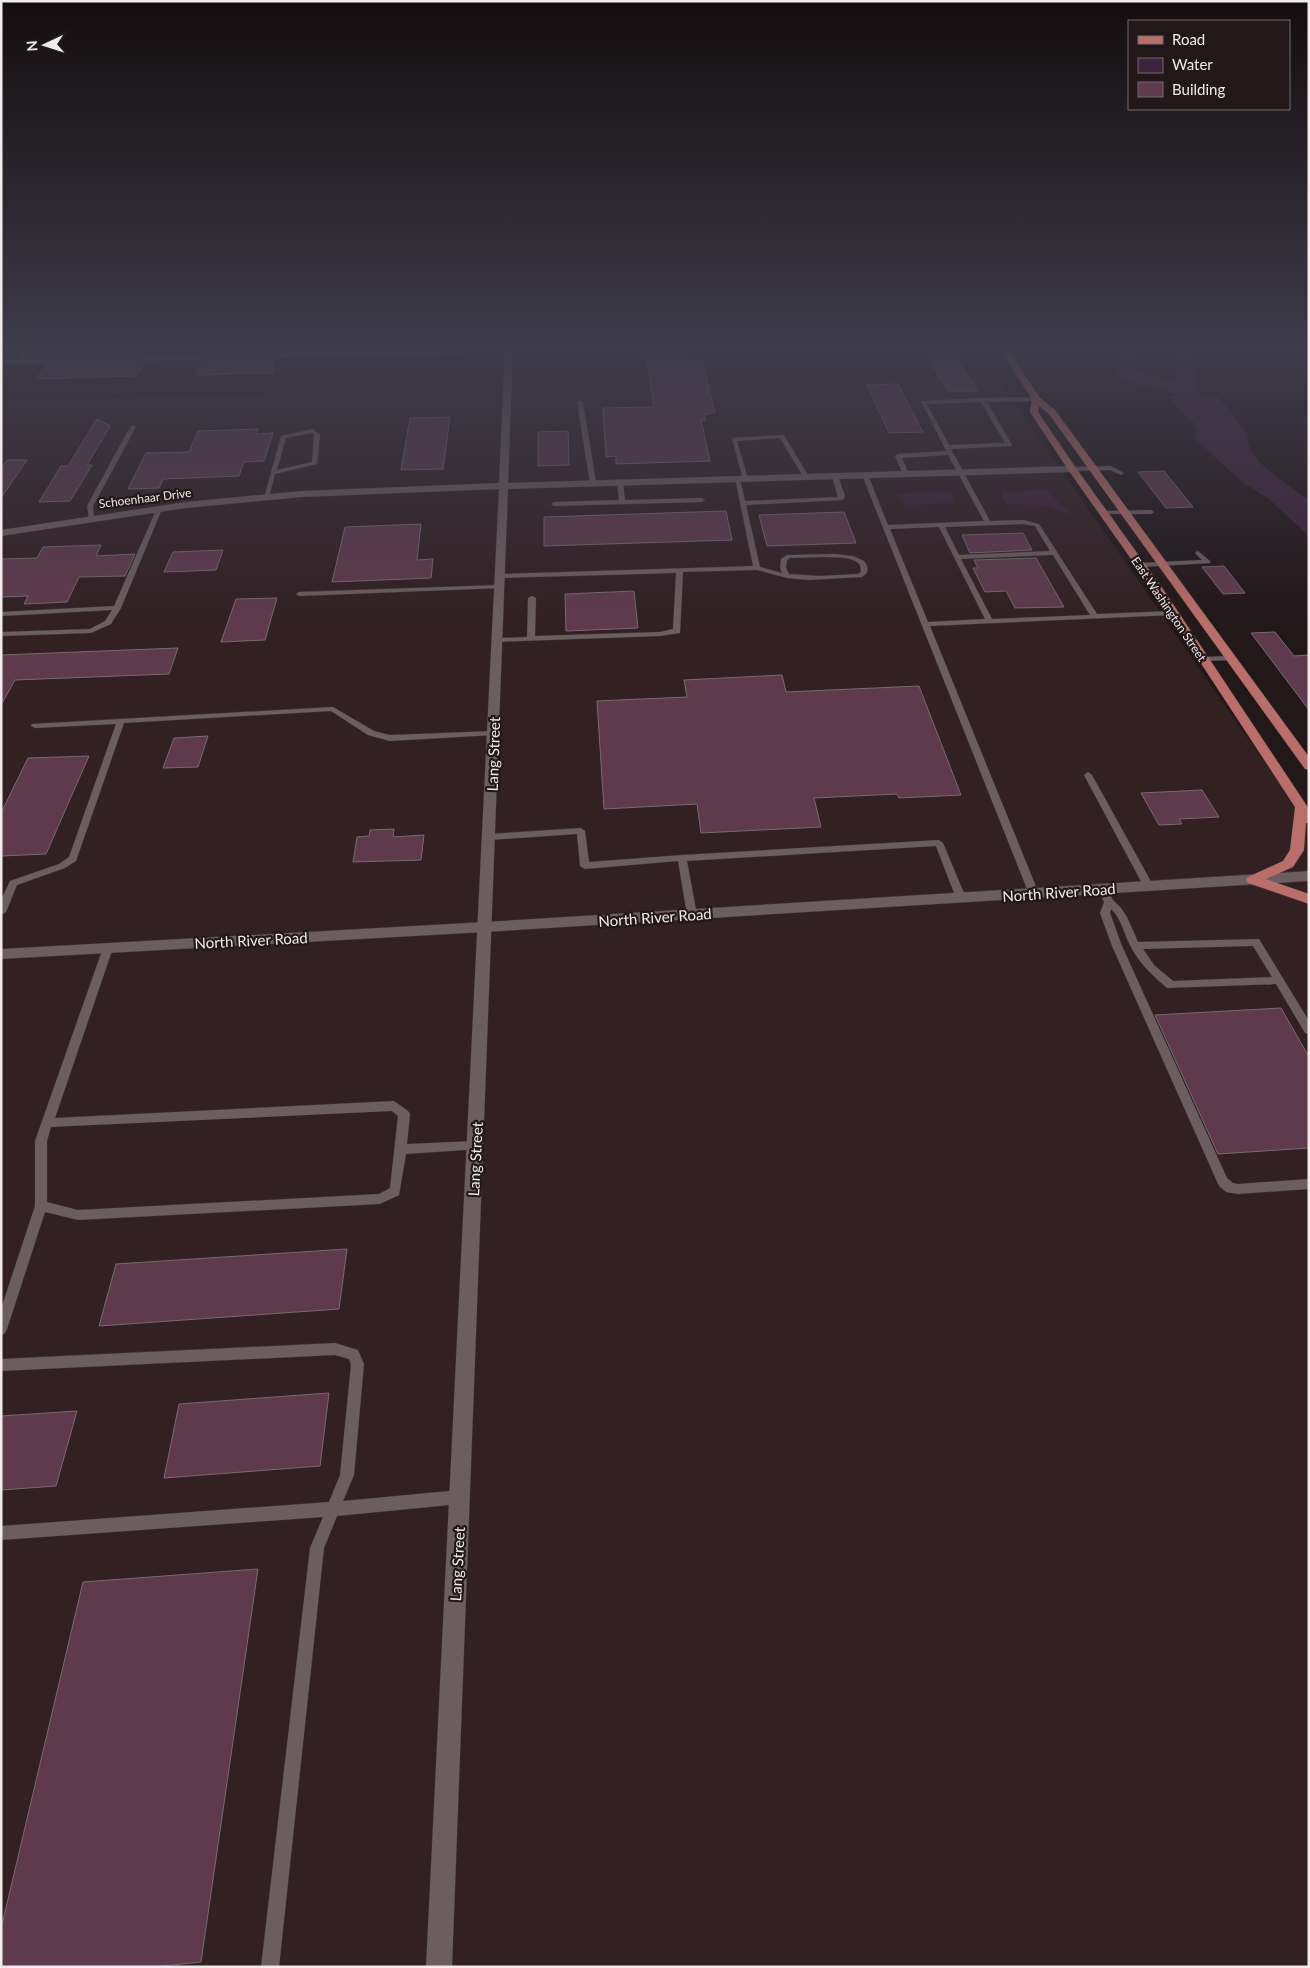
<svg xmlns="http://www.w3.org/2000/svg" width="1310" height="1968" font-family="Lato,sans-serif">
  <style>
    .built { fill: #322023 }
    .water { fill: #3e233c }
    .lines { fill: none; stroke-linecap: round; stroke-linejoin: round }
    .river { fill: #3e233c; fill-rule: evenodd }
    .building { fill: #5e3a4c; stroke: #786b71 }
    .service-casing { stroke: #393233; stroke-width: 1 }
    .minor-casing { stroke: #393233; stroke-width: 1 }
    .tertiary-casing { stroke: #393233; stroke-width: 1 }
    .primary-casing { stroke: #393233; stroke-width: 1 }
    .service { fill: #6c5e60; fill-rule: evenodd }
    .minor { fill: #6c5e60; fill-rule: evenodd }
    .tertiary { fill: #6c5e60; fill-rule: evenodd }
    .primary { fill: #b96e69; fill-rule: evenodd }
    .labels { text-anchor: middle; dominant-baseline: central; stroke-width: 4.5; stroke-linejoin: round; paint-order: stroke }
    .far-street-label { font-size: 12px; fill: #f2eaeb; stroke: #221719 }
    .street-label { font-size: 15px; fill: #f2eaeb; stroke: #221719 }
  </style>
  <rect width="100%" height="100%" fill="#221719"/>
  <!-- built -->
  <path class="built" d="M995 375 1309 826V1967H1V401Z"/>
  <!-- water -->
  <path class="water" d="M1171 396 1217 397 1230 410 1246 433 1250 450 1261 464 1309 501V536L1270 500 1241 481 1194 438 1197 432 1196 425 1177 407Z
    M1046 490 1070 513 1067 514 1042 505 1006 504 1002 498V492Z
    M944 491 952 494 954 500 952 503 910 505 902 503 897 495 905 493Z"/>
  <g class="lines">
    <!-- river -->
    <path class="river" d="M1129 346H1149L1134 363 1135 369 1146 375 1175 381 1173 346H1193L1195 389 1232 436 1229 441 1221 442 1213 441 1178 394 1132 383 1119 376 1114 362Z"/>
  </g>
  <!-- building -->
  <path class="building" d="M60 346H154L149 354 53 356Z
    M210 346H274V351L207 353Z
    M686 356 688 361H702L715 412 704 415 706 420H701L710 461 616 464V456L606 457 603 408 654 407 646 357Z
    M957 358 977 391H948L929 359Z
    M274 359V373L196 375 203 361Z
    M144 362 136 376 36 379 47 365Z
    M898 384 923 432 889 433 867 385Z
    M450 417 443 469 401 470 410 418Z
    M97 419 110 426 87 465H92L70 501 39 502 61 466H68Z
    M258 429 256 434 273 433 264 461 244 462 239 476 163 479 159 488 128 489 146 453 189 452 198 431Z
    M568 431 569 465 538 466V432Z
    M7 460H27L1 498V468Z
    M1164 471 1193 507 1166 508 1138 472Z
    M726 511 732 540 544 546V517Z
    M844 512 856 543 767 546 759 515Z
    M421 524 417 560 433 559 431 578 332 582 345 527Z
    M1023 533 1032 550 970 553 962 535Z
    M101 545 96 556 135 554 125 576 79 577 67 602 24 604 28 596 1 597V559L37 558 43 547Z
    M223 550 216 570 164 572 173 552Z
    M1036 558 1064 607 1015 608 1006 591 985 592 973 568H978L974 560Z
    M1224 566 1245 593 1223 594 1202 567Z
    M634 591 638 628 566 631 565 594Z
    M277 598 265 640 221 642 236 599Z
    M1275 632 1294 656 1309 655V710L1251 633Z
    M178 648 169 674 15 680 1 705V655Z
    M782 675 786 692 919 686 961 795 899 798 897 794 814 798 821 827 701 833 697 804 604 809 597 701 687 697 684 680Z
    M208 736 198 767 163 768 174 738Z
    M89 756 46 854 1 856V813L28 758Z
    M1202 790 1219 817 1179 819 1182 824 1159 825 1141 793Z
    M394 829 393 837 424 835 421 860 353 862 357 837 369 836 370 830Z
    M1281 1008 1309 1057V1148L1218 1154 1155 1015Z
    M347 1249 339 1309 99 1326 116 1264Z
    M329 1393 320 1466 164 1478 179 1404Z
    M77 1411 56 1486 1 1490V1416Z
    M258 1569 201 1962 153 1967H1V1929L83 1582Z"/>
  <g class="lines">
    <!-- service casing -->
    <g class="service-casing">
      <path id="service" d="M861 346H866L867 349 862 350Z
        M983 398 1036 397 1039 399 1036 401 987 402 1012 445 1011 446 951 449 990 521 1023 520 1039 524 1097 614 1173 611 1177 613 1173 615 930 626 1039 894 1034 897 1029 894 862 475 865 473 868 475 888 525 984 521 948 455 902 458 909 474 906 476 903 474 895 456 898 454 946 451 921 401ZM981 402 1005 443 949 445 927 404ZM1023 524 1035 526 1050 551 959 555 945 527ZM939 527 985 619 928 622 890 529ZM1053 555 1090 615 992 619 961 559Z
        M580 400 583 402 596 483 593 485 590 483 577 402Z
        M133 425 136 427 93 506 94 518 89 519 87 506 130 427Z
        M313 429 320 435 317 464 275 474 269 497 264 498 281 436ZM312 433 314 435 312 462 277 470 286 438Z
        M784 435 809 477 808 478H804L780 438 737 441 748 479 743 480 732 438Z
        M1111 466 1124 473 1121 475 1110 470 1072 471 1069 469 1072 467Z
        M835 474 838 476 845 496 843 500 746 505 760 567 782 573 780 568 781 559 787 555 835 554 853 556 864 561C869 567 869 573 862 577L808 580 787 578 757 570 683 572 680 633 660 636 497 642 493 640 497 638 527 637 528 598 532 596 536 598 535 636 660 632 673 629 676 573 499 578 496 576 499 574 753 566 735 478 740 479 745 501 838 497 832 476ZM825 557C836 558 853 556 860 565L861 572 858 574 820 576 789 574 786 568 787 560 790 558Z
        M620 480 623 482 625 500 702 498 705 500 702 502 554 506 551 504 554 502 619 500 617 482Z
        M157 508 162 509 121 608 111 624 91 633 1 636V632L90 629 105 621 112 610 1 616V612L114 606Z
        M1103 511 1151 510 1154 512 1151 514H1101V512Z
        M1198 551 1210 561V563L1141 567 1138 565 1141 563 1202 560 1195 553Z
        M499 585 502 587 501 588 299 596 296 594 299 592Z
        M1231 656 1235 658 1234 660 1202 661 1198 659 1202 657Z
        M333 707 374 731 390 735 494 731 498 733 494 735 390 741 368 735 331 711 124 723 76 861 65 868 17 885 6 912 1 915V900L10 881 59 864 69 857 116 724 35 728 31 726 32 724Z
        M1088 772 1092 775 1154 887 1152 889 1149 890 1144 887 1084 775Z
        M581 828 585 831 589 862 682 855 939 840 943 843 966 898 961 901 956 898 936 846 687 861 697 915 692 918 687 915 678 861 585 869 580 866 577 834 489 840 485 837 489 834Z
        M1103 886 1106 887 1113 900 1121 908 1127 917 1138 942 1259 939 1309 1021V1034L1305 1033 1276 984 1167 988C1153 976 1140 964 1131 947 1124 935 1122 919 1111 909L1110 913 1122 946 1227 1178 1233 1183 1238 1184 1309 1179V1189L1238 1194 1226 1192 1219 1186 1112 946 1100 913 1104 902 1098 889ZM1253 946 1272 977 1173 981 1154 965 1143 949Z
        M108 944 113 948 55 1118 394 1101 408 1111 410 1114 407 1144 476 1141 480 1143 482 1146 480 1149 406 1154 399 1195 380 1204 78 1220 45 1212 7 1329 5 1333 1 1335V1309L35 1206V1141L103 948ZM392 1111 398 1116 390 1188 379 1194 78 1210 47 1202V1141L51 1127Z
        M335 1343 358 1350 364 1364 354 1475 343 1501 460 1490 465 1492 467 1497 465 1502 460 1504 337 1516 324 1548 279 1967H261L310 1548 323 1517 1 1540V1526L329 1502 340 1475 351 1365 349 1359 335 1355 1 1371V1359Z"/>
    </g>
    <!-- minor casing -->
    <g class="minor-casing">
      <path id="minor" d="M28 346H36L26 359 553 346H667L663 348 513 352 508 483 1072 466 1077 469 1072 472 508 489 452 1967H426L499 489 302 497 186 508 1 536V530L186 502 302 491 499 483 505 352 1 364V360L18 359Z"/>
    </g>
    <!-- tertiary casing -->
    <g class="tertiary-casing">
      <path id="tertiary" d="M1309 871V881L485 932 1 959V949L485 922Z"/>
    </g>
    <!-- primary casing -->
    <g class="primary-casing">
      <path id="primary" d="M998 346H1006L1039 397 1055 410 1309 757V770L1305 769 1049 414 1039 406 1038 412 1076 468 1163 589 1309 809V823H1306L1304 850 1293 867 1266 879 1309 894V904L1248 883 1246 880 1248 877 1283 861 1290 850 1295 807 1153 590 1069 471 1030 412 1032 399Z"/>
    </g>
    <!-- service -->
    <use href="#service" class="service"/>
    <!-- minor -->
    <use href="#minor" class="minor"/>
    <!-- tertiary -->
    <use href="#tertiary" class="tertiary"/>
    <!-- primary -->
    <use href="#primary" class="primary"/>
  </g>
  <!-- sky -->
  <linearGradient id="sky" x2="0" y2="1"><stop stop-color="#130d0e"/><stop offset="0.56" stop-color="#3e3c49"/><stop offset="1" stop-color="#3e3c49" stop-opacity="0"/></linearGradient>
  <rect width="1310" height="622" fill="url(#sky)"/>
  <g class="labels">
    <!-- far-street labels -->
    <g class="far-street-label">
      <text transform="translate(145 498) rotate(-7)">Schoenhaar Drive</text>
      <text transform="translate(1169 609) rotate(56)">East Washington Street</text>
    </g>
    <!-- street labels -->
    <g class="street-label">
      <text transform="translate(493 754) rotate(-88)">Lang Street</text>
      <text transform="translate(1059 892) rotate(-4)">North River Road</text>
      <text transform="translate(655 917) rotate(-4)">North River Road</text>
      <text transform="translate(251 940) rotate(-3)">North River Road</text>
      <text transform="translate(475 1159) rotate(-87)">Lang Street</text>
      <text transform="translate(457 1564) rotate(-87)">Lang Street</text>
    </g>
  </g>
  <!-- border -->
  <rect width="1310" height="1968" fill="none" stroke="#f2eaeb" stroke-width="5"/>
  <!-- legend -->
  <rect x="1128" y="20" width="162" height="90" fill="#221719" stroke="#756b6d"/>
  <rect x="1138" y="36" width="25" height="8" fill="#b96e69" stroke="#756b6d"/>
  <text x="1172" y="45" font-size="15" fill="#f2eaeb">Road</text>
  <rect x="1138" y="58" width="25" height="15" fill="#3e233c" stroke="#756b6d"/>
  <text x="1172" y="70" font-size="15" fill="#f2eaeb">Water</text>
  <rect x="1138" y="82" width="25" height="15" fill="#5e3a4c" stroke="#756b6d"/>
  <text x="1172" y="95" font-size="15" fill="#f2eaeb">Building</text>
  <!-- north arrow -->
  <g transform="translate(45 45) rotate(266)" stroke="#221719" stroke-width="4" paint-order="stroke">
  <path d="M0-4L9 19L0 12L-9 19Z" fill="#f2eaeb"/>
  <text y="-8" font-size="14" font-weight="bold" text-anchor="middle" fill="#f2eaeb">N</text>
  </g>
</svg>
